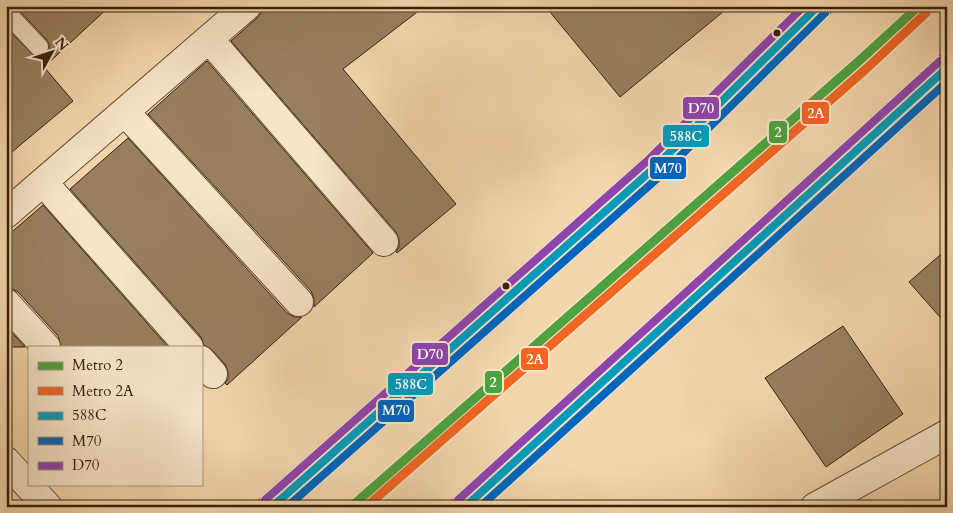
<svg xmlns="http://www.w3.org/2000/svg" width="953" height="513" font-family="Cardo,serif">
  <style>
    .building { fill: #987f5f; stroke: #35210b }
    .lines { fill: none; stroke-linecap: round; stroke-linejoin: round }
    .service-casing { stroke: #644e33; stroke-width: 20 }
    .minor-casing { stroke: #644e33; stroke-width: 30 }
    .primary-casing { stroke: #35210b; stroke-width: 30 }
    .service { stroke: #f7e4c9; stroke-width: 18 }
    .minor { stroke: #f7e4c9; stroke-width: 28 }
    .primary { stroke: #f3d6ac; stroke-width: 28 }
    .bus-1-casing { stroke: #f7e4c9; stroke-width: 11 }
    .bus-2-casing { stroke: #f7e4c9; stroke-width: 11 }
    .bus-3-casing { stroke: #f7e4c9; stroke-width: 11 }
    .bus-1 { stroke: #059bba; stroke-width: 8 }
    .bus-2 { stroke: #0065bd; stroke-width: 8 }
    .bus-3 { stroke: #8e44ad; stroke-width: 8 }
    .metro-1-casing { stroke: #f7e4c9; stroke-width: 12 }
    .metro-2-casing { stroke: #f7e4c9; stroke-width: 12 }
    .metro-1 { stroke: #4ea13f; stroke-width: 9 }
    .metro-2 { stroke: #f26522; stroke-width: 9 }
    .bus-dot { fill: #35210b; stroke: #f7e4c9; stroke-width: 2 }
    .line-badge { stroke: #f7e4c9; stroke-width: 2 }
    .badge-label { font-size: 14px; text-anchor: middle; font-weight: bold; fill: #fff }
  </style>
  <rect width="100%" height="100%" fill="#f3d6ac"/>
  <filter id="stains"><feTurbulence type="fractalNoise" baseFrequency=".004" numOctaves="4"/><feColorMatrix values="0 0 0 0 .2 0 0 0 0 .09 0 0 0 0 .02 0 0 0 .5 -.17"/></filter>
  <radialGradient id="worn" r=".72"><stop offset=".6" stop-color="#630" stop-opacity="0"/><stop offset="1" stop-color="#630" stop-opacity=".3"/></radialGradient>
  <!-- building -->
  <path class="building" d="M15 6H110L44 67 73 101 6 157V28L36 57H42L47 54 49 50V44L47 40Z
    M262 6H425L343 69 456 204 397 253 396 252 399 247V240L396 232 231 41 257 18 262 12Z
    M545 6H730L620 97Z
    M207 61 373 253 314 307V299L311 291 148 114Z
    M128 138 287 313 294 317H302L227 385 225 383 228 379V372L225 364 212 350 204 345 201 337 70 189Z
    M43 205 168 347H61L58 336 18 292 11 288H6V237Z
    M947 249V325L909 282Z
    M6 326 25 347H6Z
    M843 326 903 414 826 467 765 378Z"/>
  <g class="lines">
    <!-- service casing -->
    <g class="service-casing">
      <path id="service" d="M6 12 39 47"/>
    </g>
    <!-- minor casing -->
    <g class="minor-casing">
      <path id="minor" d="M209 39 384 242
        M125 112 299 302
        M43 182 189 347
        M6 214 247 6
        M6 303 46 347
        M201 360 213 374
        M6 461 48 507
        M815 507 947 434"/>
    </g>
    <!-- primary casing -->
    <g class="primary-casing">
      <path id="primary" d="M272 507 653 169 818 6
        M465 507 947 68"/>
    </g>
    <!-- service -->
    <use href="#service" class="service"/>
    <!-- minor -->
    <use href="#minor" class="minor"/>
    <!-- primary -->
    <use href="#primary" class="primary"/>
    <!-- bus-1 casing -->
    <g class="bus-1-casing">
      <path id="bus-1" d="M272 507 653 169 818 6
        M465 507 947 68"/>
    </g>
    <!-- bus-2 casing -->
    <g class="bus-2-casing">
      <path id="bus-2" d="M287 507 660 176 825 13
        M480 507 947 82"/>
    </g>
    <!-- bus-3 casing -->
    <g class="bus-3-casing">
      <path id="bus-3" d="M265 500 646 162 804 6
        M458 500 940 61"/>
    </g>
    <!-- bus-1 -->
    <use href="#bus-1" class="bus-1"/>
    <!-- bus-2 -->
    <use href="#bus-2" class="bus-2"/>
    <!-- bus-3 -->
    <use href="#bus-3" class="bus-3"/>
    <!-- metro-1 casing -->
    <g class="metro-1-casing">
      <path id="metro-1" d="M351 507 859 61 919 6"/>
    </g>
    <!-- metro-2 casing -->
    <g class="metro-2-casing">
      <path id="metro-2" d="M366 507 866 69 926 13"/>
    </g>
    <!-- metro-1 -->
    <use href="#metro-1" class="metro-1"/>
    <!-- metro-2 -->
    <use href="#metro-2" class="metro-2"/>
  </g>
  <!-- markers -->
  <g class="bus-dot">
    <circle cx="777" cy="33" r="4.5"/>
    <circle cx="506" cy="286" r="4.5"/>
  </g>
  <g class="line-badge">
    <rect x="682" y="96" width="38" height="24" rx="5" fill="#8e44ad"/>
    <rect x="801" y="101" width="29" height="24" rx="5" fill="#f26522"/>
    <rect x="768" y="120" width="20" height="24" rx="5" fill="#4ea13f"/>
    <rect x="662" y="124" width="48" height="24" rx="5" fill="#059bba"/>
    <rect x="649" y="156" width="38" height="24" rx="5" fill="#0065bd"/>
    <rect x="411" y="342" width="38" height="24" rx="5" fill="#8e44ad"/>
    <rect x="520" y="347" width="29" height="24" rx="5" fill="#f26522"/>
    <rect x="484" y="370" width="19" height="24" rx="5" fill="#4ea13f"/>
    <rect x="387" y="372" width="47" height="24" rx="5" fill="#059bba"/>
    <rect x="377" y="399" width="38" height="24" rx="5" fill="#0065bd"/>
  </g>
  <g class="badge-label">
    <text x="701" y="113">D70</text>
    <text x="816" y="118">2A</text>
    <text x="778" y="137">2</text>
    <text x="686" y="141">588C</text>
    <text x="668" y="173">M70</text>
    <text x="430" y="359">D70</text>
    <text x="535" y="364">2A</text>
    <text x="493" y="387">2</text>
    <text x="411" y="389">588C</text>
    <text x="396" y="415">M70</text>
  </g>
  <!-- margin -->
  <rect width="953" height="513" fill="none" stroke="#f3d6ac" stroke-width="25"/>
  <rect x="8" y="8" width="938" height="498" fill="none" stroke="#35210b" stroke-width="2.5"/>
  <rect x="12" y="12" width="928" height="488" fill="none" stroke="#35210b"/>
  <!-- legend -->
  <rect x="28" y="346" width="175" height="140" fill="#f7e4c9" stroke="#a9967d"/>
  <rect x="38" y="362" width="25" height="8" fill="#4ea13f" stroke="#a9967d"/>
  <text x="72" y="370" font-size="15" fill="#35210b">Metro 2</text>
  <rect x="38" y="387" width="25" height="8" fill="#f26522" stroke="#a9967d"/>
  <text x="72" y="396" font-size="15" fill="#35210b">Metro 2A</text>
  <rect x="38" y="412" width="25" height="8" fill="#059bba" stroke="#a9967d"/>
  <text x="72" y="420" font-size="15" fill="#35210b">588C</text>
  <rect x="38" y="437" width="25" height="8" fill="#0065bd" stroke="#a9967d"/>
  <text x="72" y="446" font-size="15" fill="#35210b">M70</text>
  <rect x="38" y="462" width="25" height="8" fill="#8e44ad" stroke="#a9967d"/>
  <text x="72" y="470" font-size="15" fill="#35210b">D70</text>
  <!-- north arrow -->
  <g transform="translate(52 52) rotate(50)" stroke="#f7e4c9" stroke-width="4" paint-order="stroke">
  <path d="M0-4L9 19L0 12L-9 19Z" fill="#35210b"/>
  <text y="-8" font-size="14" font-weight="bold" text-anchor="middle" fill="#35210b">N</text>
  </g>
  <rect width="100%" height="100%" filter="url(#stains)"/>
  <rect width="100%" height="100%" fill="url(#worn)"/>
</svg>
